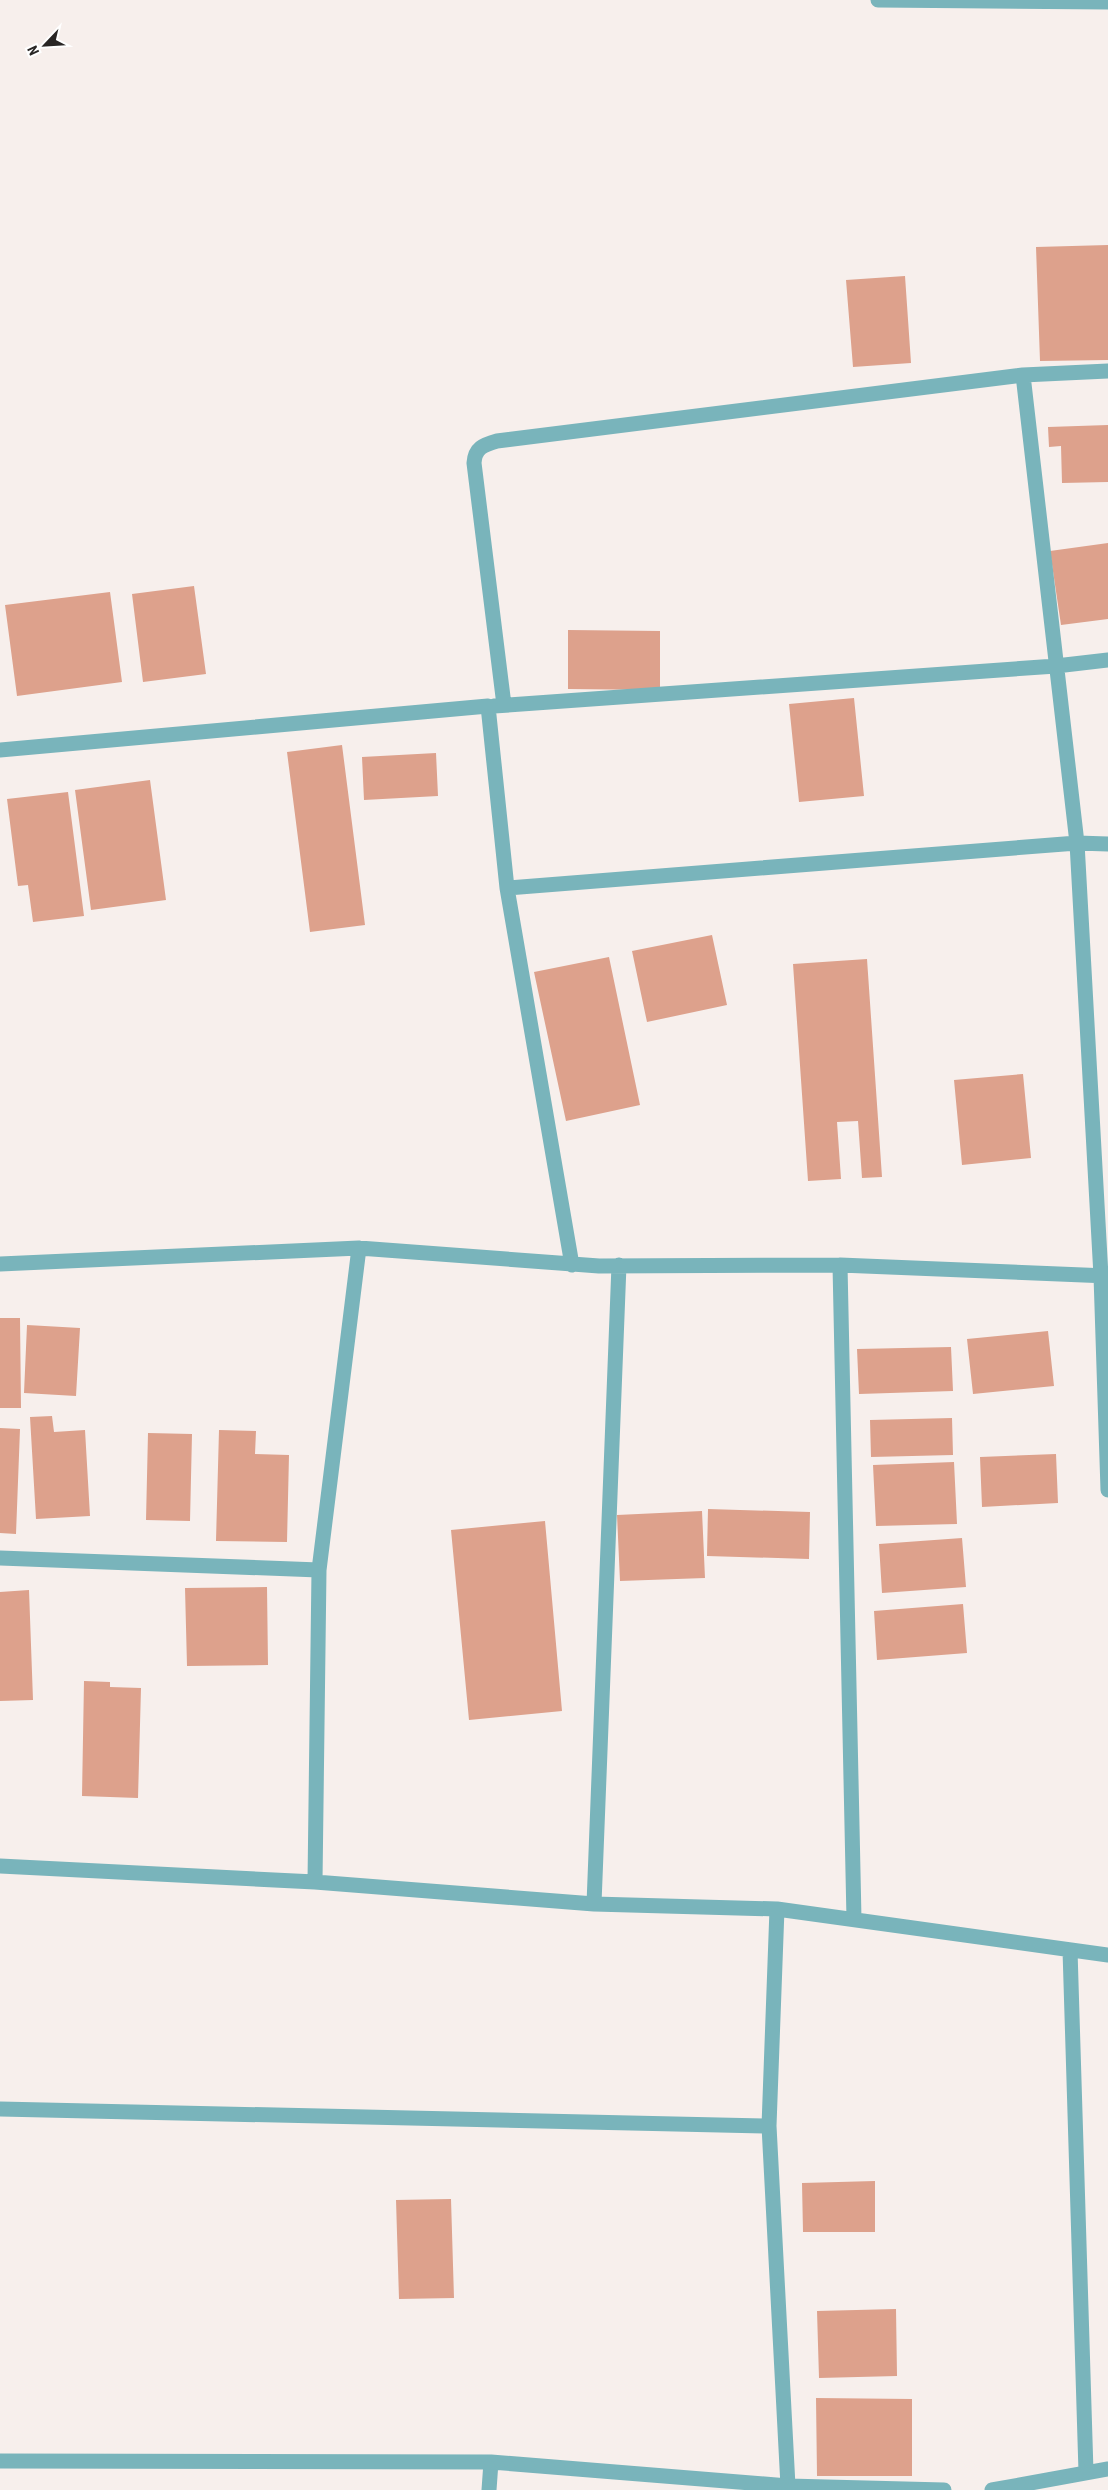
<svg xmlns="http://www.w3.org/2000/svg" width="1108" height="2490" font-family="'Roboto Condensed',sans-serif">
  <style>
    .building { fill: #dda18c }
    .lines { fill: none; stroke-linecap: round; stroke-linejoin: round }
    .street { stroke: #79b4bb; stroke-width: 15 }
  </style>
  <rect width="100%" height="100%" fill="#f7efec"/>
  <!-- building -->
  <path class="building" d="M1108 245V360L1040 361 1036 247Z
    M905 276 911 363 853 367 846 280Z
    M1108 425V482L1062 483 1061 446 1049 447 1048 427Z
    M1108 543V619L1061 625 1050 551Z
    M194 586 206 674 143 682 132 594Z
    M110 592 122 682 17 696 5 605Z
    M568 630 660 631V690L568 689Z
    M854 698 864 796 799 802 789 704Z
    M342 745 365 925 310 932 287 752Z
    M436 753 438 796 364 800 362 757Z
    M150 780 166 900 91 910 75 790Z
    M68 792 84 916 33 922 28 885 18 886 7 799Z
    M712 935 727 1005 647 1022 632 951Z
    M609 957 640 1105 566 1121 534 972Z
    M867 959 882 1177 862 1178 858 1121 837 1122 841 1179 808 1181 793 964Z
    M1023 1074 1031 1158 962 1165 954 1080Z
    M0 1318H20L21 1408H0Z
    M27 1325 80 1328 76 1396 24 1393Z
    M1048 1331 1054 1386 973 1394 967 1339Z
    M951 1347 953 1391 859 1394 857 1349Z
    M52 1416 54 1432 85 1430 90 1516 36 1519 30 1417Z
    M952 1418 953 1455 871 1457 870 1420Z
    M0 1428 20 1429 16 1534 0 1533Z
    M219 1430 256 1431 255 1454 289 1455 287 1542 216 1541Z
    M148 1433 192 1434 190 1521 146 1520Z
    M1056 1454 1058 1503 982 1507 980 1457Z
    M954 1462 957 1524 876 1526 873 1465Z
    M708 1509 810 1512 809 1559 707 1556Z
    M702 1511 705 1578 620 1581 617 1515Z
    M545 1521 562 1711 469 1720 451 1530Z
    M962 1538 966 1587 882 1593 879 1544Z
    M267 1587 268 1665 187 1666 185 1588Z
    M29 1590 33 1700 0 1701V1592Z
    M963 1604 967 1653 877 1660 874 1611Z
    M84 1681 110 1682V1687L141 1688 138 1798 82 1796Z
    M875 2181V2232H803L802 2183Z
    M451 2199 454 2298 399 2299 396 2200Z
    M896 2309 897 2376 819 2378 817 2311Z
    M816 2398 912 2399V2476H817Z"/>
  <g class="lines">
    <!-- street -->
    <path class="street" d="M878 0 1108 2
      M1108 371 1023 375 1077 843 1101 1276 1108 1490
      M504 705 474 463C475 448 483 445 497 441L1023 375
      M494 706 1056 666 1108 660
      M0 750 488 706 507 888 572 1265
      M507 888 1077 843 1108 844
      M0 1264 359 1248 599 1266 840 1265 1108 1276
      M840 1265 854 1919
      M0 1558 319 1570
      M0 1866 315 1882 594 1904 777 1909 1108 1955
      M315 1882 319 1570 359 1248
      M594 1904 619 1265
      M777 1909 769 2126 788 2486
      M1070 1950 1086 2472
      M0 2109 769 2126
      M0 2461 491 2462
      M489 2490 491 2462 788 2486 944 2490
      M992 2490 1108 2469"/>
  </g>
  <!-- north arrow -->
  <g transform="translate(45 45) rotate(245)" stroke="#ffffff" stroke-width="4" paint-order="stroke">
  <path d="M0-4L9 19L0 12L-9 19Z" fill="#292625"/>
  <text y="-8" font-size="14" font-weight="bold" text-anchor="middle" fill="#292625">N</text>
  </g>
</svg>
